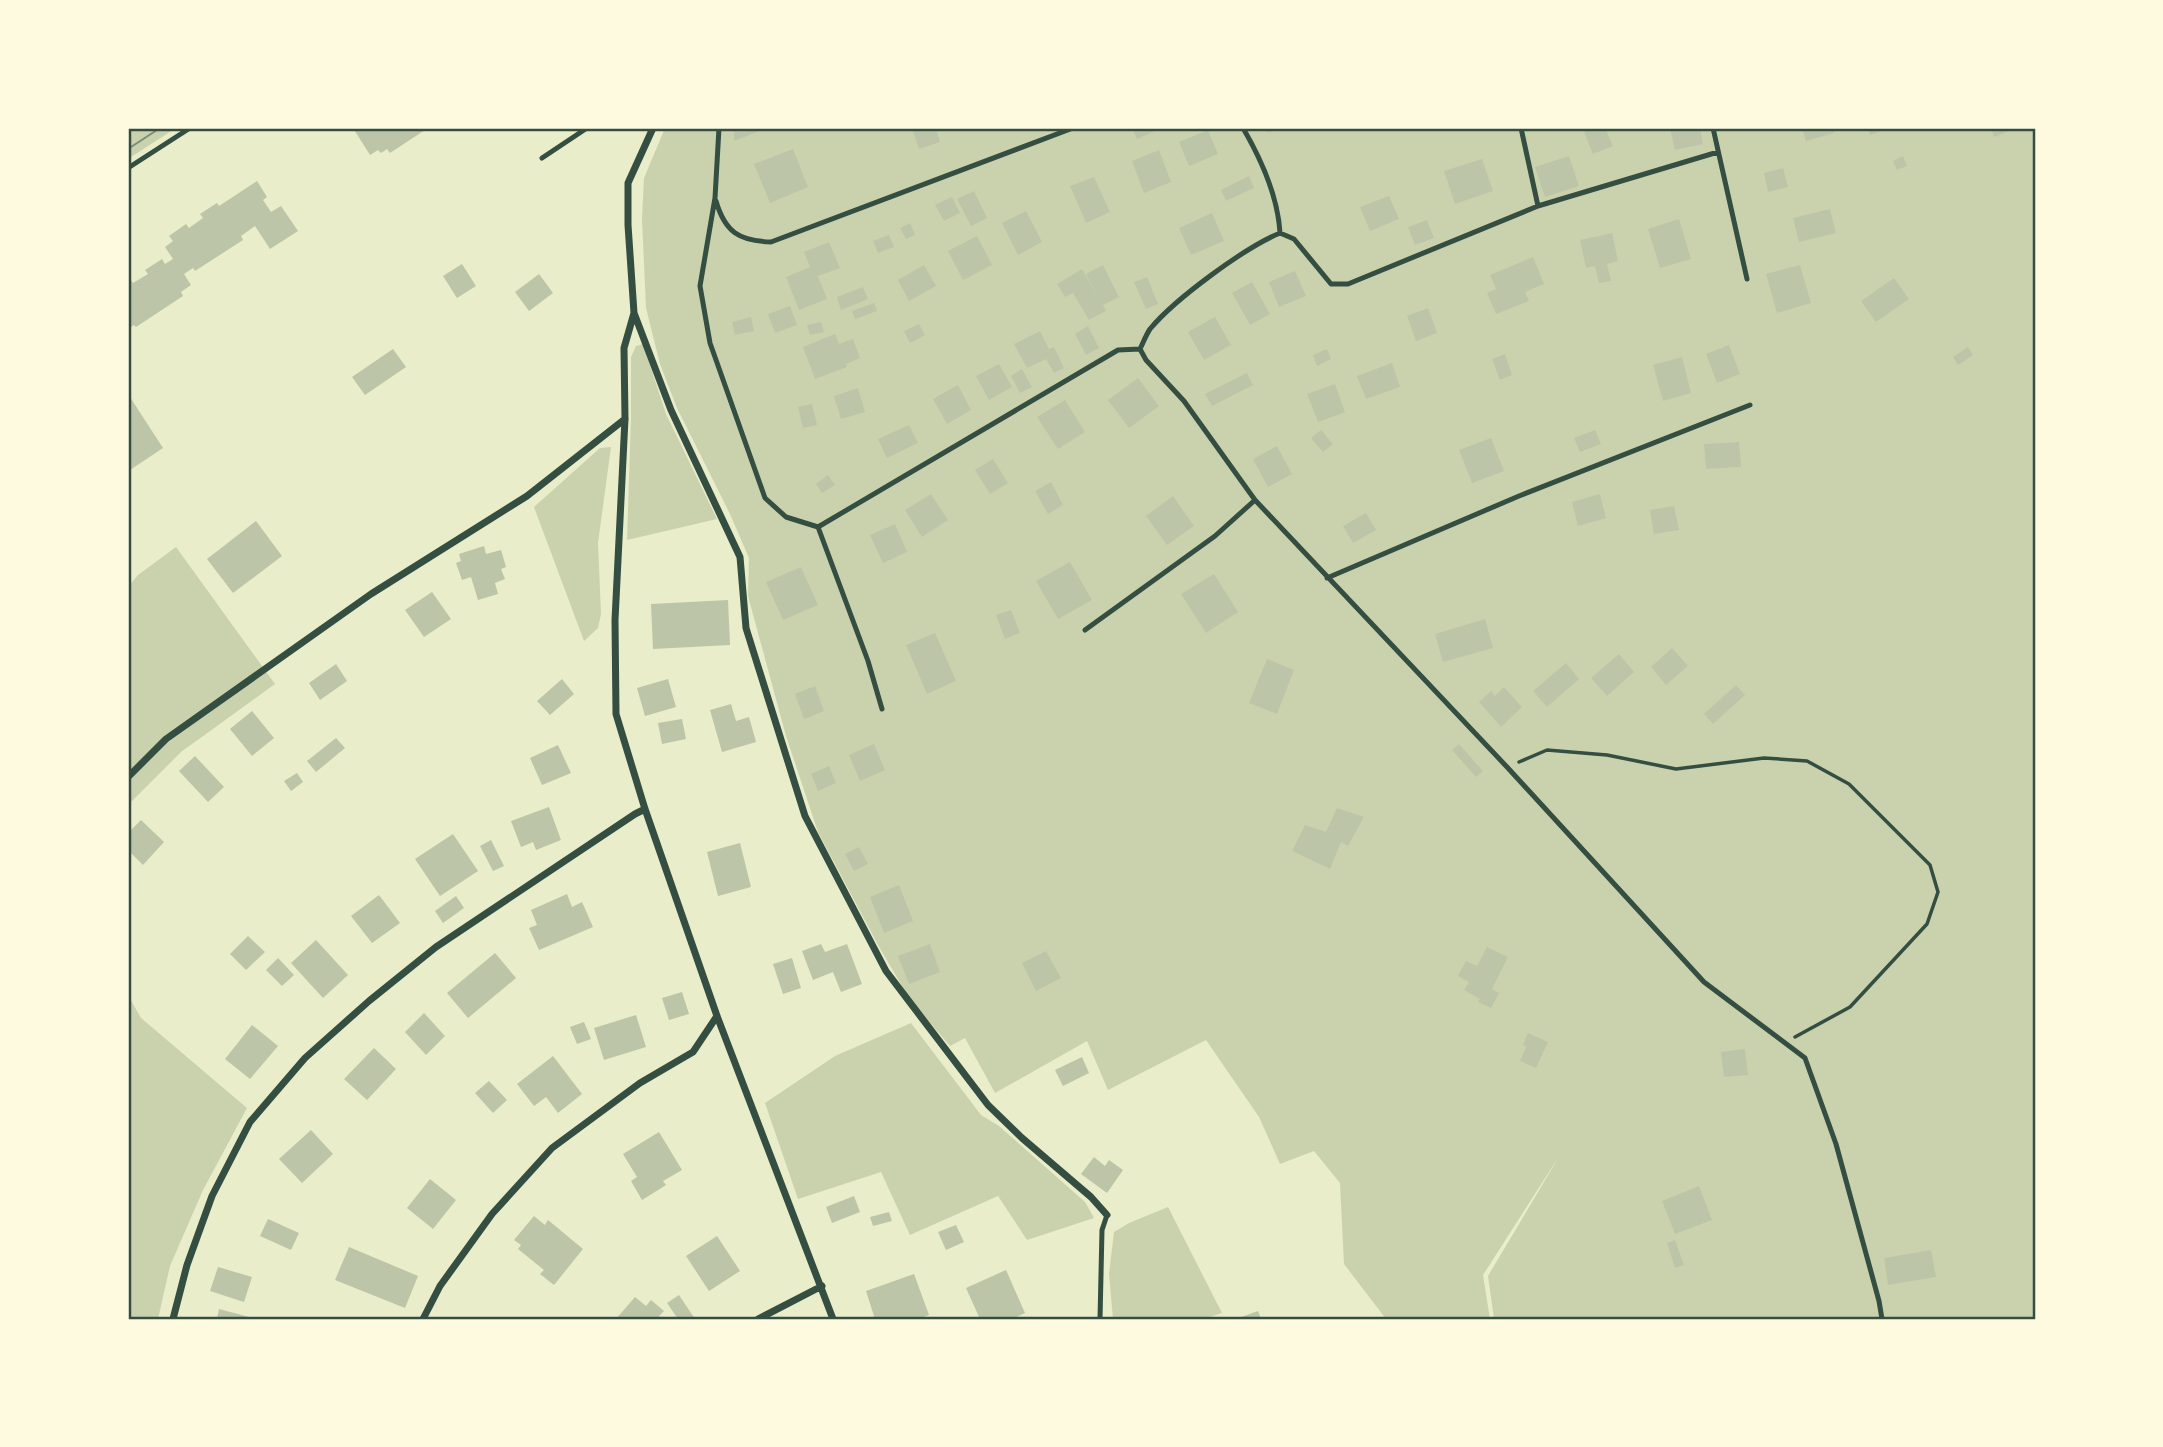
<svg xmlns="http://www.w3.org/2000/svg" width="2163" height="1447" font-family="Raleway,sans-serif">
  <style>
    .green { fill: #cad2ad }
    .building { fill: #bcc5a7 }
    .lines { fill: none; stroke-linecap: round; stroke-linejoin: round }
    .path { stroke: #344e41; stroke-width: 3.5 }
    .service { stroke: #344e41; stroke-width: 5 }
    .minor { stroke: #344e41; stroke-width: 7 }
    .tram { stroke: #7c8e77; stroke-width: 2 }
    .neatline { fill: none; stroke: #344e41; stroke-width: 2.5 }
  </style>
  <rect width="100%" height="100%" fill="#e9edc9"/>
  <!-- green -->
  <path class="green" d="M128 128H176L128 159Z
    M665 128H2035V1319H1494L1488 1276 1560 1155 1483 1275 1490 1319H1386L1344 1264 1340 1183 1314 1151 1280 1164 1259 1117 1206 1040 1108 1090 1087 1041 995 1093 965 1038 950 1046 909 998 878 945 818 832 786 736 748 596 749 558 730 514 677 408 660 364 646 308 642 219 644 178Z
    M643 344 666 414 717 519 627 540 631 418V357L636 346Z
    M611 447 598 543 601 614 598 628 584 641 534 507 600 448Z
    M176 547 275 684 181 752 128 805V587L138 575Z
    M128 995 141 1018 247 1108 203 1190 170 1266 158 1319H128Z
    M911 1023 981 1115 999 1126 1085 1202 1094 1218 1027 1240 998 1196 910 1235 881 1172 798 1199 765 1103 835 1056Z
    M1168 1207 1222 1313 1204 1319H1113L1109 1274 1114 1232 1129 1223Z"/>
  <!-- building -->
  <path class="building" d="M353 128H428L390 153 387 149 381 153 378 150 370 155Z
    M734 128H767L734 141Z
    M912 128H936L940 142 919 149Z
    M1132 128H1154L1155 131 1137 139Z
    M1265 128H1283L1267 133Z
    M1593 128H1605L1613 146 1593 154 1584 132Z
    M1670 128H1700L1703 144 1675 150Z
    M1802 128H1832L1834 133 1806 141Z
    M1867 128H1881L1882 131 1870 135Z
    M1991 128H2012V130L1994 137Z
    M1208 130 1218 154 1189 166 1179 142Z
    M793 149 808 187 770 203 754 164Z
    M1159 150 1171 182 1144 193 1132 161Z
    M1569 156 1579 186 1545 197 1535 167Z
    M1903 156 1907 166 1897 170 1893 161Z
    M1482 159 1493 191 1455 204 1444 171Z
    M1783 168 1788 187 1768 192 1764 173Z
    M1249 176 1254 188 1226 201 1221 190Z
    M1094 177 1110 212 1086 223 1070 186Z
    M257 181 267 197 263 200 271 212 281 206 298 231 270 249 255 226 241 236 243 240 195 271 193 268 184 274 191 285 181 292 183 296 136 327 134 325 128 329V281L130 279 133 283 148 274 145 270 162 259 165 264 173 259 165 247 173 241 169 236 186 224 189 228 203 218 200 214 217 203 219 206Z
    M974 191 987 218 971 226 957 199Z
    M1389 196 1399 219 1370 231 1360 207Z
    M952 197 960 213 944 221 935 205Z
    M1830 209 1836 233 1799 242 1793 218Z
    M1026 211 1042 242 1018 255 1002 223Z
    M1212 213 1224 241 1191 255 1179 228Z
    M1679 219 1691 259 1660 268 1648 229Z
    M1427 220 1434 238 1415 245 1408 227Z
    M910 223 915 235 906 239 900 228Z
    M1612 233 1618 261 1607 264 1611 281 1599 283 1595 266 1586 268 1580 240Z
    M889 235 894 247 878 253 873 241Z
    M977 236 992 265 963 280 948 251Z
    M829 242 840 268 818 276 827 299 799 310 786 277 810 267 804 252Z
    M1533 257 1544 284 1525 292 1529 301 1496 314 1487 293 1496 289 1490 275Z
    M462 264 476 286 457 298 443 276Z
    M924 265 936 286 909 301 898 280Z
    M1103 265 1119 297 1103 305 1106 311 1089 320 1073 293 1065 297 1057 284 1082 269 1097 296 1086 274Z
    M1800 265 1811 303 1777 313 1766 274Z
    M1295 271 1306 296 1279 307 1269 282Z
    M539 274 553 293 529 311 515 292Z
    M1147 277 1158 304 1146 309 1134 282Z
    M1894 278 1909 299 1876 322 1861 301Z
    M1252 282 1270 314 1250 325 1232 293Z
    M863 287 868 299 841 310 837 297Z
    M874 303 877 311 855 319 852 311Z
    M790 306 797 325 775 333 768 314Z
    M1428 308 1437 333 1416 341 1407 316Z
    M751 317 754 331 735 335 732 322Z
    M1215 317 1231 345 1204 360 1188 332Z
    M821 322 824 332 810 335 807 325Z
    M919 324 925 335 910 343 904 331Z
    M1088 326 1099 348 1086 355 1075 334Z
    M1040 331 1049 349 1054 347 1064 368 1054 373 1046 359 1027 368 1014 344Z
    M835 334 839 344 853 339 860 358 846 364 847 367 815 379 803 347Z
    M1729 345 1740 374 1717 383 1706 354Z
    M1968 347 1973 355 1958 365 1953 357Z
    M393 349 406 367 365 395 352 377Z
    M1327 349 1331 359 1317 366 1313 355Z
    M1505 354 1512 375 1500 380 1492 359Z
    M1682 357 1691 393 1663 401 1653 365Z
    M1392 363 1400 387 1366 399 1357 376Z
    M999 364 1012 387 989 400 976 376Z
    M1022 369 1032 387 1020 393 1011 376Z
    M1247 373 1253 385 1212 406 1205 394Z
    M1138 378 1159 406 1129 428 1108 400Z
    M1335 384 1345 412 1318 422 1307 394Z
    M958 385 971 410 947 424 933 399Z
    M858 388 865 412 841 419 834 396Z
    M128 394 163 448 130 470 128 467Z
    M1065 400 1085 432 1058 449 1037 417Z
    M812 404 817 425 803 428 798 407Z
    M909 425 918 443 887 458 878 439Z
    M1321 430 1333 444 1323 452 1311 438Z
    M1595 430 1601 444 1580 452 1574 438Z
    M1491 438 1504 471 1472 483 1459 450Z
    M1739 442 1741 467 1706 469 1704 444Z
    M1277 446 1292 474 1268 487 1253 459Z
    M993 459 1008 483 990 494 975 470Z
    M828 475 835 485 822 493 816 484Z
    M1051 482 1063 505 1048 514 1035 491Z
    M931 494 948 520 922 537 905 510Z
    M1600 494 1606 518 1578 526 1572 502Z
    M1173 496 1194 526 1167 545 1146 516Z
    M1674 506 1679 530 1654 534 1650 510Z
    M1366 513 1376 530 1353 543 1343 526Z
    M256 521 282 556 233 593 207 559Z
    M895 524 907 552 883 563 870 535Z
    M484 546 486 554 501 550 506 567 501 569 505 579 495 583 498 594 478 600 471 577 462 580 456 563 461 561 459 554Z
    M1070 562 1092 600 1058 619 1036 581Z
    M801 567 818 605 783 620 766 582Z
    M1214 574 1238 612 1206 633 1181 594Z
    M432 592 451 619 424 637 405 610Z
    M728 600 730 645 653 649 651 604Z
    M1011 610 1020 633 1005 639 996 615Z
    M1485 619 1493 648 1443 662 1435 634Z
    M935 633 956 681 927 694 906 645Z
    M1672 648 1688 666 1666 685 1651 667Z
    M1619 654 1634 672 1607 696 1591 678Z
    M1267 659 1294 670 1277 714 1249 703Z
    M1566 663 1579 679 1547 707 1533 691Z
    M336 664 347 681 320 700 309 683Z
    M562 679 574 694 550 715 537 701Z
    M668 679 676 707 645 716 637 688Z
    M1736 685 1745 695 1713 724 1704 714Z
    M815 686 824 711 804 719 795 694Z
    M1504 687 1522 707 1501 727 1479 702 1491 691 1495 696Z
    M731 704 736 721 749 717 756 742 722 752 710 710Z
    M252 711 274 738 252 756 230 729Z
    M682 719 686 739 662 744 658 723Z
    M336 738 345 748 316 772 307 761Z
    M874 744 885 770 860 781 849 755Z
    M1459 744 1483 771 1476 777 1452 750Z
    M558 745 571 773 542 785 530 758Z
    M195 756 224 787 208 802 179 771Z
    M829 766 836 783 818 791 811 774Z
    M297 773 303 782 291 791 284 781Z
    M549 807 561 840 536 850 533 842 521 847 511 821Z
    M1337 808 1364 817 1348 846 1341 842 1330 869 1292 851 1305 825 1326 832Z
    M141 820 164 842 143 865 128 850V833Z
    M453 834 478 871 440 896 415 859Z
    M491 840 504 866 493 871 480 846Z
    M740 843 751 887 718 896 707 852Z
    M859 847 868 864 854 871 845 854Z
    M899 885 913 921 884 933 870 897Z
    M567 894 572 907 582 902 593 927 539 950 529 928 537 925 531 910Z
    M379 895 400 923 372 943 351 916Z
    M456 896 464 908 443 923 435 911Z
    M248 936 265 952 246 970 230 954Z
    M316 940 348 975 323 998 291 963Z
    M821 944 825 952 847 944 862 984 841 992 833 972 813 980 802 951Z
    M930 944 940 972 909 984 898 956Z
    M1487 947 1508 957 1492 989 1499 993 1491 1008 1478 1002 1480 999 1464 990 1469 982 1458 976 1466 961 1477 966Z
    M1046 951 1061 978 1036 991 1022 963Z
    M495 953 516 978 468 1018 447 993Z
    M278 958 294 975 282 986 266 970Z
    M792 958 801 988 783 994 773 964Z
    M682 992 689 1014 669 1020 662 998Z
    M424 1013 445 1036 426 1055 405 1032Z
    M636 1015 646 1047 604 1060 594 1028Z
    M584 1022 591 1039 577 1044 570 1027Z
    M252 1025 278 1046 250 1079 225 1059Z
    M1528 1033 1548 1042 1536 1068 1520 1061 1526 1047 1523 1045Z
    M374 1048 396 1069 367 1100 344 1079Z
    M1745 1049 1748 1075 1724 1077 1721 1052Z
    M553 1056 582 1094 558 1113 546 1097 534 1106 517 1084Z
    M1082 1057 1089 1073 1063 1086 1055 1070Z
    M489 1081 507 1100 493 1113 475 1093Z
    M311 1130 333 1154 302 1183 279 1159Z
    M659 1132 682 1170 663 1181 666 1185 642 1200 631 1181 637 1177 623 1154Z
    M1094 1157 1105 1166 1109 1160 1123 1170 1107 1193 1081 1174Z
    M430 1179 456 1200 433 1229 407 1208Z
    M1699 1186 1712 1220 1675 1234 1662 1201Z
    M854 1196 860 1212 832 1223 826 1207Z
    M889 1212 892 1221 873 1226 870 1217Z
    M534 1216 545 1225 548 1220 583 1249 554 1285 540 1274 544 1270 518 1249 521 1245 514 1240Z
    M268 1219 299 1233 291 1250 260 1236Z
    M956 1225 964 1242 946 1250 938 1232Z
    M717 1236 740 1271 709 1291 686 1256Z
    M1675 1240 1684 1265 1675 1268 1667 1243Z
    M349 1247 418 1276 405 1308 335 1280Z
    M1931 1250 1936 1277 1888 1285 1884 1258Z
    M218 1267 252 1277 244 1302 210 1291Z
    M1006 1270 1025 1313 1012 1319H980L966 1288Z
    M914 1274 929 1315 918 1319H875L866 1291Z
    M679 1295 695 1319H678L667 1303Z
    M635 1297 646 1306 651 1300 664 1311 659 1316 662 1319H616Z
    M219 1309 253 1318V1319H217Z
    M1258 1311 1261 1319H1236Z"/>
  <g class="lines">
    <!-- path -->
    <path class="path" d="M1519 762 1547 750 1607 755 1676 769 1764 758 1807 761 1849 784 1930 865 1938 892 1927 924 1850 1007 1795 1037"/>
    <!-- service -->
    <path class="service" d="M719 128 715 198 700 286 710 343 765 498 786 517 818 527
      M1243 128C1261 159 1278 197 1280 233
      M1521 128 1538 206
      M1713 128 1747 279
      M542 158 587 128
      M128 168 190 128
      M716 201C725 232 739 241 771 242L1073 128
      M1140 349 1146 360 1184 401 1255 500 1507 767 1704 982 1805 1058 1836 1144 1879 1301 1882 1319
      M1140 349C1143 343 1146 335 1150 329 1175 299 1244 248 1280 233L1294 239 1331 284H1348L1538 206 1718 152
      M818 527 1118 350 1140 349
      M818 527 868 661 882 709
      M1327 578 1519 496 1750 405
      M1085 630 1215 536 1255 500
      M1100 1319 1102 1230 1107 1215"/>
    <!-- minor -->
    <path class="minor" d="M653 128 628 183V225L634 313 671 410 740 557 746 628 805 816 886 971 988 1105 1022 1138 1091 1197 1107 1215
      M634 313 624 348 625 419 615 620 616 714 645 809 717 1016 833 1319
      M128 777 166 739 371 594 527 496 625 419
      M173 1319 187 1265 212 1196 250 1122 305 1058 369 1001 436 947 635 814 645 809
      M423 1319 440 1286 492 1214 552 1148 640 1083 693 1052 717 1016
      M758 1319 822 1286"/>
    <!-- tram -->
    <path class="tram" d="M128 149 160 128"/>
  </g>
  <!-- border -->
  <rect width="2163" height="1447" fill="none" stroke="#fefae0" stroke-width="259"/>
  <rect x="130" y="130" width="1904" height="1188" class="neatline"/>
</svg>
